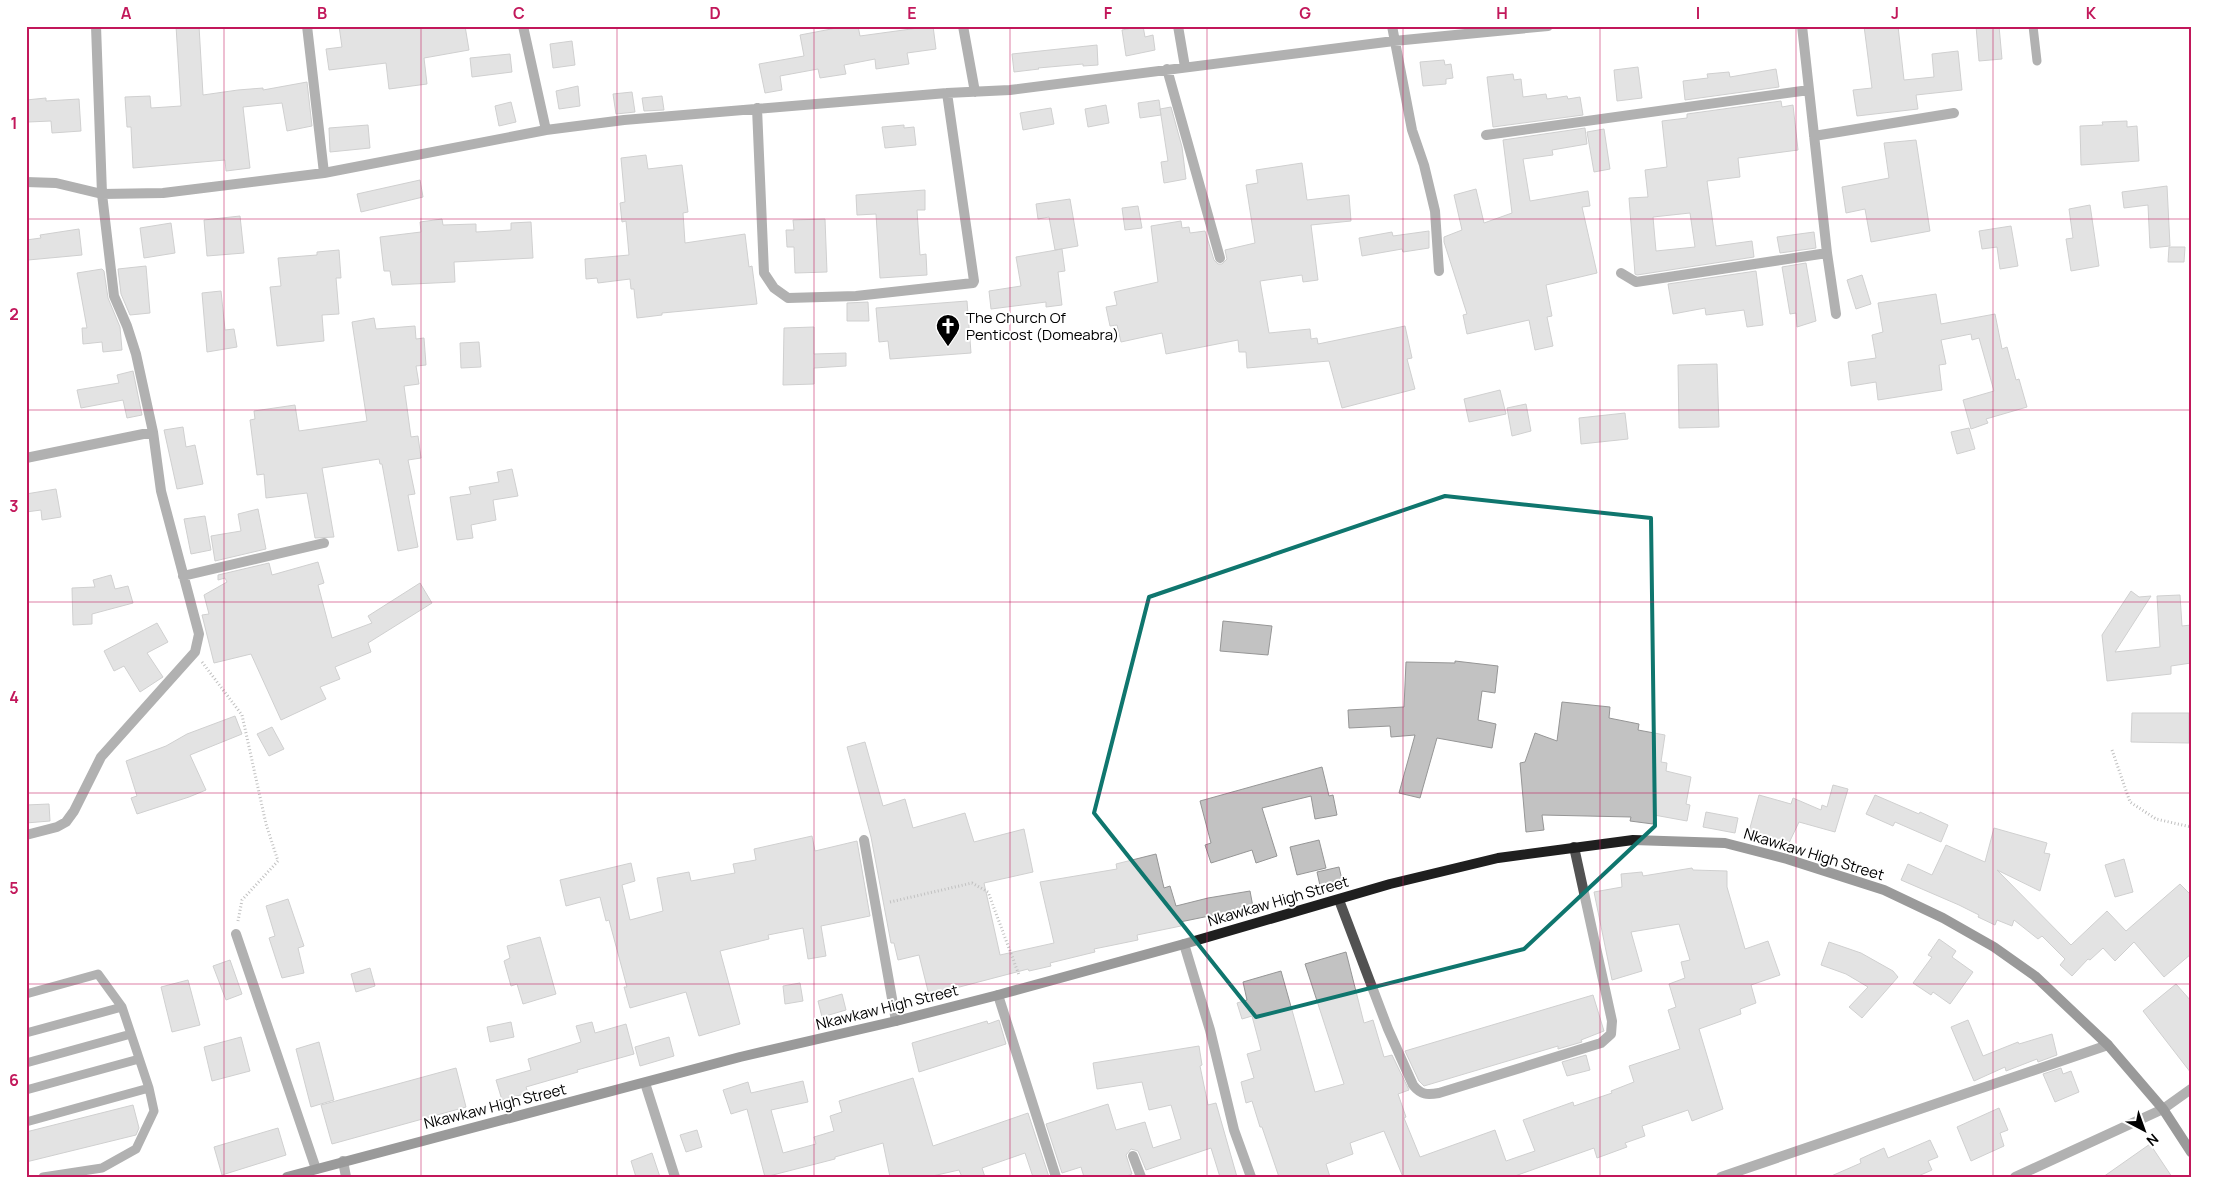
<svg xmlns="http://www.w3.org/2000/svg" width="2217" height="1203" font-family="Manrope,sans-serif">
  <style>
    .building { fill: #c2c2c2; stroke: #969696; fill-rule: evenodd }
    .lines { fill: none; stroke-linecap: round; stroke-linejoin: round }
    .path { stroke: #747474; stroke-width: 3; stroke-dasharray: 1 2.5; stroke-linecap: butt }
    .service { stroke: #525252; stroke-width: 9 }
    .minor { stroke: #525252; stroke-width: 10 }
    .secondary { stroke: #1f1f1f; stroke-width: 10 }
    .marked { fill: none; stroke: #0f766e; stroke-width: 4; stroke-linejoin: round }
    .grid { fill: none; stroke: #c2185b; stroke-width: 1; stroke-opacity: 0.55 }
    .labels { text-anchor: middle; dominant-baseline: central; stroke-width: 4; stroke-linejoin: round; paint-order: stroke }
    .poi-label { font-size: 15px; fill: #000; stroke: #fff; text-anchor: start }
    .street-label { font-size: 15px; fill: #000; stroke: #fff }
    .neatline { fill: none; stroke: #c2185b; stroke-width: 2 }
    .grid-label { font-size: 16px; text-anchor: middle; font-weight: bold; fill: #c2185b }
  </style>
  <rect width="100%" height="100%" fill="#fff"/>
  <!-- building -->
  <path class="building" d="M176 26H199L203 95 238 90 263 88V90L307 82 312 126 287 131 282 103 243 107 250 168 226 171 225 160 133 168 131 127H127L125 97 150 96 151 108 181 106Z
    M339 26H465L469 50 424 58 427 84 389 89 386 63 329 70 326 49 342 47Z
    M847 26H858L860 36 933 26 936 49 907 53 909 64 876 69 875 59 844 65 846 74 820 78 818 69 780 76 782 90 765 93 759 64 804 56 800 35Z
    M1143 26 1145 37 1153 35 1155 50 1126 56 1122 30Z
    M1864 26H1898L1904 80 1934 77 1932 54 1958 51 1962 90 1916 95 1918 109 1857 116 1853 90 1872 88Z
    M1976 26H1999L2002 59 1979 61Z
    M572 41 575 65 553 68 550 44Z
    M1097 45 1098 65 1083 66V64L1038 68 1039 69 1014 72 1012 54Z
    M510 54 512 72 472 77 470 58Z
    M1444 60 1445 65 1451 64 1453 78 1446 79V84L1423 86 1420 62Z
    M1638 67 1642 98 1617 101 1614 70Z
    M1776 69 1779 87 1685 100 1683 81 1708 78 1707 74 1729 72 1730 77Z
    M1513 74 1514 80 1521 79 1523 97 1546 94 1547 99 1567 96 1568 99 1580 97 1583 115 1493 127 1487 77Z
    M578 86 580 106 559 109 556 91Z
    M632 92 635 112 616 114 613 94Z
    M662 96 664 110 644 111 642 98Z
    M46 98V101L79 99 81 131 52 133 51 121 28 122 26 100Z
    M1159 100 1161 115 1140 118 1138 103Z
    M1781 101 1782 107 1793 105 1798 150 1738 158 1740 177 1707 181 1716 246 1752 241 1754 257 1637 275 1635 274 1629 198 1648 197 1645 170 1667 167 1662 121 1687 118V114ZM1690 213 1695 247 1656 251 1653 217Z
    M511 102 516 122 499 126 495 106Z
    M1106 105 1109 123 1088 127 1085 109Z
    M1171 107 1182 147 1186 179 1164 183 1161 162 1168 161 1160 109Z
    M1051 108 1054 124 1023 130 1020 113Z
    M2127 121V127L2137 126 2139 161 2081 165 2080 126 2103 125 2102 122Z
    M368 125 370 148 330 152 329 128Z
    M904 125V128L914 127 916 145 885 148 882 127Z
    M1585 128 1587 144 1552 150 1553 155 1523 159 1530 201 1588 191 1590 206 1582 207 1597 273 1546 285 1552 316 1547 317 1553 346 1535 350 1529 320 1467 334 1463 315 1467 314 1444 242V237L1462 230 1454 195 1476 189 1484 223 1512 213 1503 140Z
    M1604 129 1610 169 1594 172 1587 132Z
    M1916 140 1930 231 1871 242 1865 209 1846 213 1842 187 1889 178 1884 143Z
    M646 155 648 169 682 165 688 212 683 213 685 243 745 234 749 267 752 266 757 304 662 313V315L637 318 634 289H631L630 279 598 283 597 278 586 279 585 259 629 255 626 221 622 222 620 203 625 202 621 158Z
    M1302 163 1307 200 1349 195 1351 221 1311 225 1318 280 1303 282 1302 275 1260 281 1269 333 1310 329 1311 339 1317 338 1318 344 1405 326 1412 358 1407 359 1415 389 1342 408 1329 361 1247 368 1246 352H1239L1238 340 1166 354 1162 333 1121 342 1117 325 1110 326 1106 307 1117 305 1114 292 1158 282 1151 226 1181 221 1182 228 1189 227 1190 233 1205 231 1214 260 1218 264H1222L1227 259 1225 250 1255 243 1246 185 1258 183 1256 170Z
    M420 180 423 197 361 212 357 194Z
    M2167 186 2170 246 2150 248 2148 205 2124 208 2122 192Z
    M925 190V210H917L920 255 926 254 927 275 880 278 876 214 857 215 856 195Z
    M1070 199 1078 246 1055 250 1049 217 1038 219 1036 204Z
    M2090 205 2099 266 2071 271 2066 239 2073 238 2069 209Z
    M1138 206 1142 228 1125 230 1122 208Z
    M240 216 244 253 207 256 204 220Z
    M442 219 443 225 476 224V232L511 230V223L531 222 533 258 454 262 455 282 392 285 390 271H384L380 237 421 232 420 222Z
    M825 219 827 272 795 273 794 247H787L786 230H794L793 220Z
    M171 223 175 253 144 258 140 228Z
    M2011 226 2018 266 2000 269 1997 247 1982 249 1979 231Z
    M79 229 82 255 28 260 26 240 41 238 40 235Z
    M1429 231V248L1403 252 1402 249 1362 256 1359 238 1392 232 1393 236Z
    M1814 232 1816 248 1780 253 1777 237Z
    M2169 247H2185L2184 262H2168Z
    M1062 249 1065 271 1058 272 1062 305 1046 307V302L991 309 989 291 1021 286 1016 257Z
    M339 250 341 278H336L339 314 322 315 324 341 277 346 270 287 281 286 278 258 317 255V252Z
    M1806 263 1816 321 1797 327 1796 313 1790 314 1782 267Z
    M146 266 150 313 130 315 121 294 118 269Z
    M102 269 104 271 108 298 120 327 122 350 103 352 102 342 83 344 82 328H87L77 273Z
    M1756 271 1763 325 1747 327 1744 310 1706 315 1705 308 1673 314 1668 284Z
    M1862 275 1871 304 1856 309 1847 280Z
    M221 291 225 330 234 329 237 347 207 352 202 293Z
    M1936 294 1941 324 1995 314 2002 349 2007 347 2016 380 2019 379 2027 407 1986 419 1988 423 1971 429 1963 400 1994 391 1979 338 1972 340 1971 334 1941 340 1946 364 1939 365 1942 390 1878 400 1876 382 1851 386 1848 362 1876 358 1872 335 1883 332 1878 303Z
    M967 301 971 353 890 359 888 341 879 342 876 308Z
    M868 302 869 321H847V303Z
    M374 318 376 329 415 326 416 339 424 338 426 365 416 366 419 384 404 386 411 437 418 436 421 458 408 460 415 494 408 495 418 547 398 551 382 464H380L379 459 322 468 334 537 315 538 307 493 266 498 264 474 257 475 250 420 255 419 254 411 295 405 299 431 367 421 352 322Z
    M814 327V354L846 353V366L814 368V384L783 385 784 328Z
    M479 342 481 367 461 368 460 343Z
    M1717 364 1719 427 1679 428 1678 365Z
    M133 371 142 415 127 418 123 400 81 408 77 390 119 383 117 375Z
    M1500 390 1506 414 1469 422 1464 399Z
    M1526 404 1531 431 1512 436 1507 408Z
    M1625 413 1628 439 1581 444 1579 418Z
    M183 427 186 447 195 445 203 484 177 489 164 430Z
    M1969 428 1975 449 1957 454 1951 432Z
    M512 469 518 496 493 500 496 520 471 525 473 538 457 540 450 497 471 494 469 487 499 482 497 472Z
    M56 489 61 517 42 520 41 510 26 512V494Z
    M258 509 266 549 215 561 211 536 241 531 238 514Z
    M205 516 211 550 191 554 184 519Z
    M318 562 324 583 318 585 332 638 372 623 368 616 420 583 432 603 368 643 371 652 335 667 340 679 320 687 326 699 281 720 251 654 214 663 202 615 209 614 204 595 227 582 225 578 218 580V575L269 563 272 575Z
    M111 575 115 589 128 586 133 603 92 614V624L73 625 72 588 95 587 93 580Z
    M2131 591 2139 597 2151 596 2115 652 2160 647 2157 596 2180 595 2182 626 2191 625V663L2171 666V674L2107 681 2102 635Z
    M1223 621 1272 626 1268 655 1220 651Z
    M157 623 168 642 147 653 163 677 140 692 124 666 114 671 104 651Z
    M1455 661 1498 666 1495 693 1482 691 1478 720 1496 724 1492 748 1437 738 1420 798 1399 793 1415 735 1391 737 1390 726 1349 728 1348 710 1404 707 1406 662 1455 663Z
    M1562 702 1610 707 1609 718 1639 724 1638 730 1665 735 1661 762 1667 763 1666 771 1691 777 1686 804 1690 805 1687 821 1654 815 1653 824 1630 821 1631 817 1542 815 1544 830 1526 832 1520 763 1525 762 1535 733 1557 741Z
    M2132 713H2189V743L2131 742Z
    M235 716 242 734 190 755 206 790 189 797 137 814 131 798 137 796 126 761 166 746 187 734Z
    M272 727 284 749 269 756 257 734Z
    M865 742 883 806 905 799 913 828 965 813 974 842 1024 829 1033 872 984 883 1000 955 1054 943 1040 882 1117 869 1116 864 1156 854 1164 888 1170 886 1176 906 1208 898 1250 891 1253 907 1180 922 1181 926 1137 935 1138 940 1094 949 1095 952 1050 963 1051 966 1029 971 1028 969 929 995 919 955 898 960 894 943H891L871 837 847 747Z
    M1322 767 1329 796 1333 795 1337 815 1315 819 1311 796 1262 808 1277 856 1256 863 1252 850 1211 863 1205 845 1211 843 1200 801Z
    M1833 785 1848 789 1835 832 1799 822 1788 845 1769 838 1767 842 1748 835 1759 795 1791 804 1793 798 1821 810 1822 805 1827 807Z
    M1875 795 1919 814 1920 812 1948 825 1941 842 1895 822 1893 826 1866 814Z
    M49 804 50 821 26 823V805Z
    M1706 812 1738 818 1735 833 1703 827Z
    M1994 828 2047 843 2044 853 2050 854 2040 891 1997 870 2071 945 2107 911 2126 931 2180 884 2191 895V954L2164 977 2134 942 2115 961 2103 948 2090 960 2088 959 2072 976 2060 965 2065 959 2042 936 2038 939 2014 920 2012 926 1997 920 1995 925 1978 917 1979 915 1959 905 1901 880 1908 864 1932 875 1946 845 1985 862Z
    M812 836 815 851 857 841 870 916 821 926 826 956 808 959 803 928 768 935 769 939 720 951 740 1024 699 1036 686 992 630 1008 624 987H627L609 920 606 921 600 897 566 906 560 880 631 863 635 881 622 885 630 920 663 911 657 878 689 872 691 881 735 873 733 864 756 860 754 849Z
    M1319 840 1326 868 1297 875 1290 847Z
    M2124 859 2133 892 2115 897 2105 865Z
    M1339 867 1343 884 1321 890 1317 872Z
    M1692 868 1693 870 1727 871V887L1745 949 1768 941 1780 975 1751 985 1756 1003 1740 1009 1741 1014 1699 1029 1723 1109 1692 1121 1688 1110 1642 1126 1645 1136 1625 1143 1627 1147 1597 1158 1594 1148 1512 1177H1403L1384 1131 1350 1143 1353 1154 1326 1164 1330 1177H1279L1262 1127H1260L1252 1101 1246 1103 1241 1082 1254 1078 1247 1054 1261 1050 1252 1016 1242 1019 1237 1003 1247 1000 1243 982 1281 971 1315 1092 1344 1084 1305 964 1346 952 1364 1023 1373 1020 1384 1057 1392 1055 1409 1090 1398 1094 1406 1117 1404 1118 1420 1157 1495 1130 1506 1161 1535 1151 1523 1120 1573 1102 1574 1106 1612 1093 1611 1091 1634 1082 1629 1066 1680 1049 1668 1010 1676 1007 1669 984 1685 978 1681 962 1690 960 1679 924 1631 932 1642 971 1612 980 1594 892 1622 887 1621 874 1642 872 1643 876Z
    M288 899 304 946 298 948 304 973 282 978 269 938 275 936 266 906Z
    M540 937 556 994 523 1004 517 984 511 986 504 961 510 958 507 946Z
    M1939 939 1956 951 1952 957 1973 972 1950 1004 1933 992 1931 995 1913 983 1932 957 1928 955Z
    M1829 942 1861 953 1893 971 1898 977 1862 1018 1849 1007 1868 987 1846 974 1821 965Z
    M230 960 242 994 226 1000 213 966Z
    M370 968 375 986 356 992 351 974Z
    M188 980 200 1025 172 1032 161 987Z
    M800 983 803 1001 785 1004 783 986Z
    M2176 984 2191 1001V1073L2143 1011Z
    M842 994 846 1010 822 1017 818 1001Z
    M1593 995 1604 1031 1581 1040 1582 1042 1558 1049V1046L1424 1086 1419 1081 1405 1051Z
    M999 1020 1006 1044 919 1072 912 1043 987 1021 988 1024Z
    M1968 1020 1983 1056 2018 1042 2019 1044 2052 1034 2057 1055 2038 1062 2037 1059 2006 1071 2005 1067 1974 1081 1951 1027Z
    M511 1022 514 1037 490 1042 487 1027Z
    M592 1022 595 1033 626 1024 634 1054 577 1070 578 1072 526 1087 528 1093 502 1100 496 1080 531 1070 528 1059 581 1042 576 1026Z
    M241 1037 250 1071 212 1081 204 1047Z
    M669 1037 674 1056 640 1066 635 1047Z
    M319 1042 334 1100 311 1107 296 1049Z
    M1199 1046 1202 1065 1200 1066 1208 1105 1216 1103 1237 1177H1220L1211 1148 1146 1170 1138 1151 1131 1149 1126 1155 1132 1174 1124 1177H1084L1081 1167 1062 1173 1046 1124 1108 1104 1116 1130 1145 1122 1153 1148 1181 1139 1171 1105 1149 1110 1142 1082 1097 1089 1093 1063Z
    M1586 1055 1590 1070 1567 1076 1562 1062Z
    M456 1068 466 1107 332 1144 321 1105Z
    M2061 1068 2063 1074 2071 1071 2079 1092 2055 1102 2043 1074Z
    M913 1078 933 1146 1028 1113 1049 1177H1033L1025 1153 982 1168 985 1177H962L959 1170 928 1177H890L883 1143 835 1157V1159L765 1177 747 1109 731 1114 723 1090 748 1082 751 1093 803 1081 808 1102 771 1110 783 1153 816 1144 814 1137 834 1131 830 1116 842 1112 839 1101Z
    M133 1105 139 1128 136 1135 26 1162V1132Z
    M1999 1108 2008 1130 2000 1133 2004 1146 1971 1161 1957 1127Z
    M278 1128 286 1155 222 1175 214 1147Z
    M697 1130 702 1147 686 1152 680 1135Z
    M1930 1140 1938 1157 1928 1161 1932 1170 1916 1177H1829L1861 1163 1860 1159 1884 1148 1888 1158Z
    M2150 1144 2172 1177H2103Z
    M652 1153 660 1177H636L631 1161Z"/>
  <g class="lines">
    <!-- path -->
    <path class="path" d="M202 662 242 715 266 824 278 861 242 900 238 921
      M2112 750 2130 802 2156 819 2191 827
      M890 902 972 883 988 892 1019 975"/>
    <!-- service -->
    <path class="service" d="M2033 26 2037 61
      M26 994 98 974 122 1007 149 1088 154 1111 136 1149 102 1168 43 1177
      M26 1033 122 1007
      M26 1063 131 1034
      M26 1090 139 1059
      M26 1122 149 1088"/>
    <!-- minor -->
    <path class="minor" d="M96 26 102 194 114 296 127 326 136 354 153 432
      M307 26 324 173
      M523 26 546 130
      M963 26 975 92
      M1178 26 1185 67
      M1392 26 1412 130 1424 165 1435 211 1439 271
      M1802 26 1827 253 1836 314
      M1167 69 1220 258
      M757 108 764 273 774 288 788 298 856 296 973 283 974 281 947 93
      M1486 135 1809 90
      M1814 136 1954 113
      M26 182 56 183 102 194 163 193 324 173 546 130 624 120 947 93 1010 90 1394 41 1548 26
      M1621 273 1636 282 1827 253
      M26 458 153 432 161 491 199 634 195 652 101 757 74 811 66 822 57 827 26 835
      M183 576 324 543
      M864 840 896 1021
      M1339 900 1388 1029 1413 1085C1421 1095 1427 1095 1439 1093L1601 1043 1611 1034 1612 1021 1574 847
      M236 934 316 1169
      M1184 944 1210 1030 1234 1130 1251 1177
      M998 995 1056 1177
      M645 1083 675 1177
      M1133 1156 1141 1177
      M343 1161 346 1177
      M1721 1177 2108 1045
      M2015 1177 2163 1109 2191 1089"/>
    <!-- secondary -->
    <path class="secondary" d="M287 1177 740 1057 896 1021 998 995 1184 944 1390 884 1498 858 1633 840 1725 843 1787 859 1884 890 1943 918 1994 947 2035 976 2108 1045 2163 1109 2191 1152"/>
  </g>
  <!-- marked area -->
  <path d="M0 0H2217V1203H0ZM1445 496 1651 518 1655 826 1524 949 1256 1017 1094 813 1149 597Z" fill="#fff" fill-opacity=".55" fill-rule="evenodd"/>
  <path class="marked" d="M1445 496 1651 518 1655 826 1524 949 1256 1017 1094 813 1149 597Z"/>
  <!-- grid -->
  <path class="grid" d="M224 26V1177M421 26V1177M617 26V1177M814 26V1177M1010 26V1177M1207 26V1177M1403 26V1177M1600 26V1177M1796 26V1177M1993 26V1177M26 219H2191M26 410H2191M26 602H2191M26 793H2191M26 984H2191"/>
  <!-- icons -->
  <defs>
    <g id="church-pin" transform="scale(1.25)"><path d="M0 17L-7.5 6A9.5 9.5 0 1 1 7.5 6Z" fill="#000" stroke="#fff"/><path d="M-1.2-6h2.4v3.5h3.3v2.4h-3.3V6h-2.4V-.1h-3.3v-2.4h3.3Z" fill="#fff"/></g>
  </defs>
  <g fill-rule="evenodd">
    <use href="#church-pin" x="948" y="326"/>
  </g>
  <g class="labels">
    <!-- poi labels -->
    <g class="poi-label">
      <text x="966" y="317">The Church Of<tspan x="966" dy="17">Penticost (Domeabra)</tspan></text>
    </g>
    <!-- street labels -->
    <g class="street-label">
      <text transform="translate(1814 854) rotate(17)">Nkawkaw High Street</text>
      <text transform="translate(1278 901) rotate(-16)">Nkawkaw High Street</text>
      <text transform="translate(887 1007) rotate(-14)">Nkawkaw High Street</text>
      <text transform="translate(495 1106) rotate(-14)">Nkawkaw High Street</text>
    </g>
  </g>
  <!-- border -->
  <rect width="2217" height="1203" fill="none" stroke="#ffffff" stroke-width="55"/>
  <!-- north arrow -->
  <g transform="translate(2144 1130) rotate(139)" stroke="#ffffff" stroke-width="4" paint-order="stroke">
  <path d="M0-4L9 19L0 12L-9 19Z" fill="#000000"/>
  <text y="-8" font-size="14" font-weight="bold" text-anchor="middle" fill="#000000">N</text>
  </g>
  <rect x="28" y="28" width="2162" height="1148" class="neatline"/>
  <g class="grid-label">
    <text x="126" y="19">A</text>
    <text x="322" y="19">B</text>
    <text x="519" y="19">C</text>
    <text x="715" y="19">D</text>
    <text x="912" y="19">E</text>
    <text x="1108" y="19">F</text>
    <text x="1305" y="19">G</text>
    <text x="1502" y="19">H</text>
    <text x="1698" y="19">I</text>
    <text x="1895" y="19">J</text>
    <text x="2091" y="19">K</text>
    <text x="14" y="129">1</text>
    <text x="14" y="320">2</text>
    <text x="14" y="512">3</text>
    <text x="14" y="703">4</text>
    <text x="14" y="894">5</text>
    <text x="14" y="1086">6</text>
  </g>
</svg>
